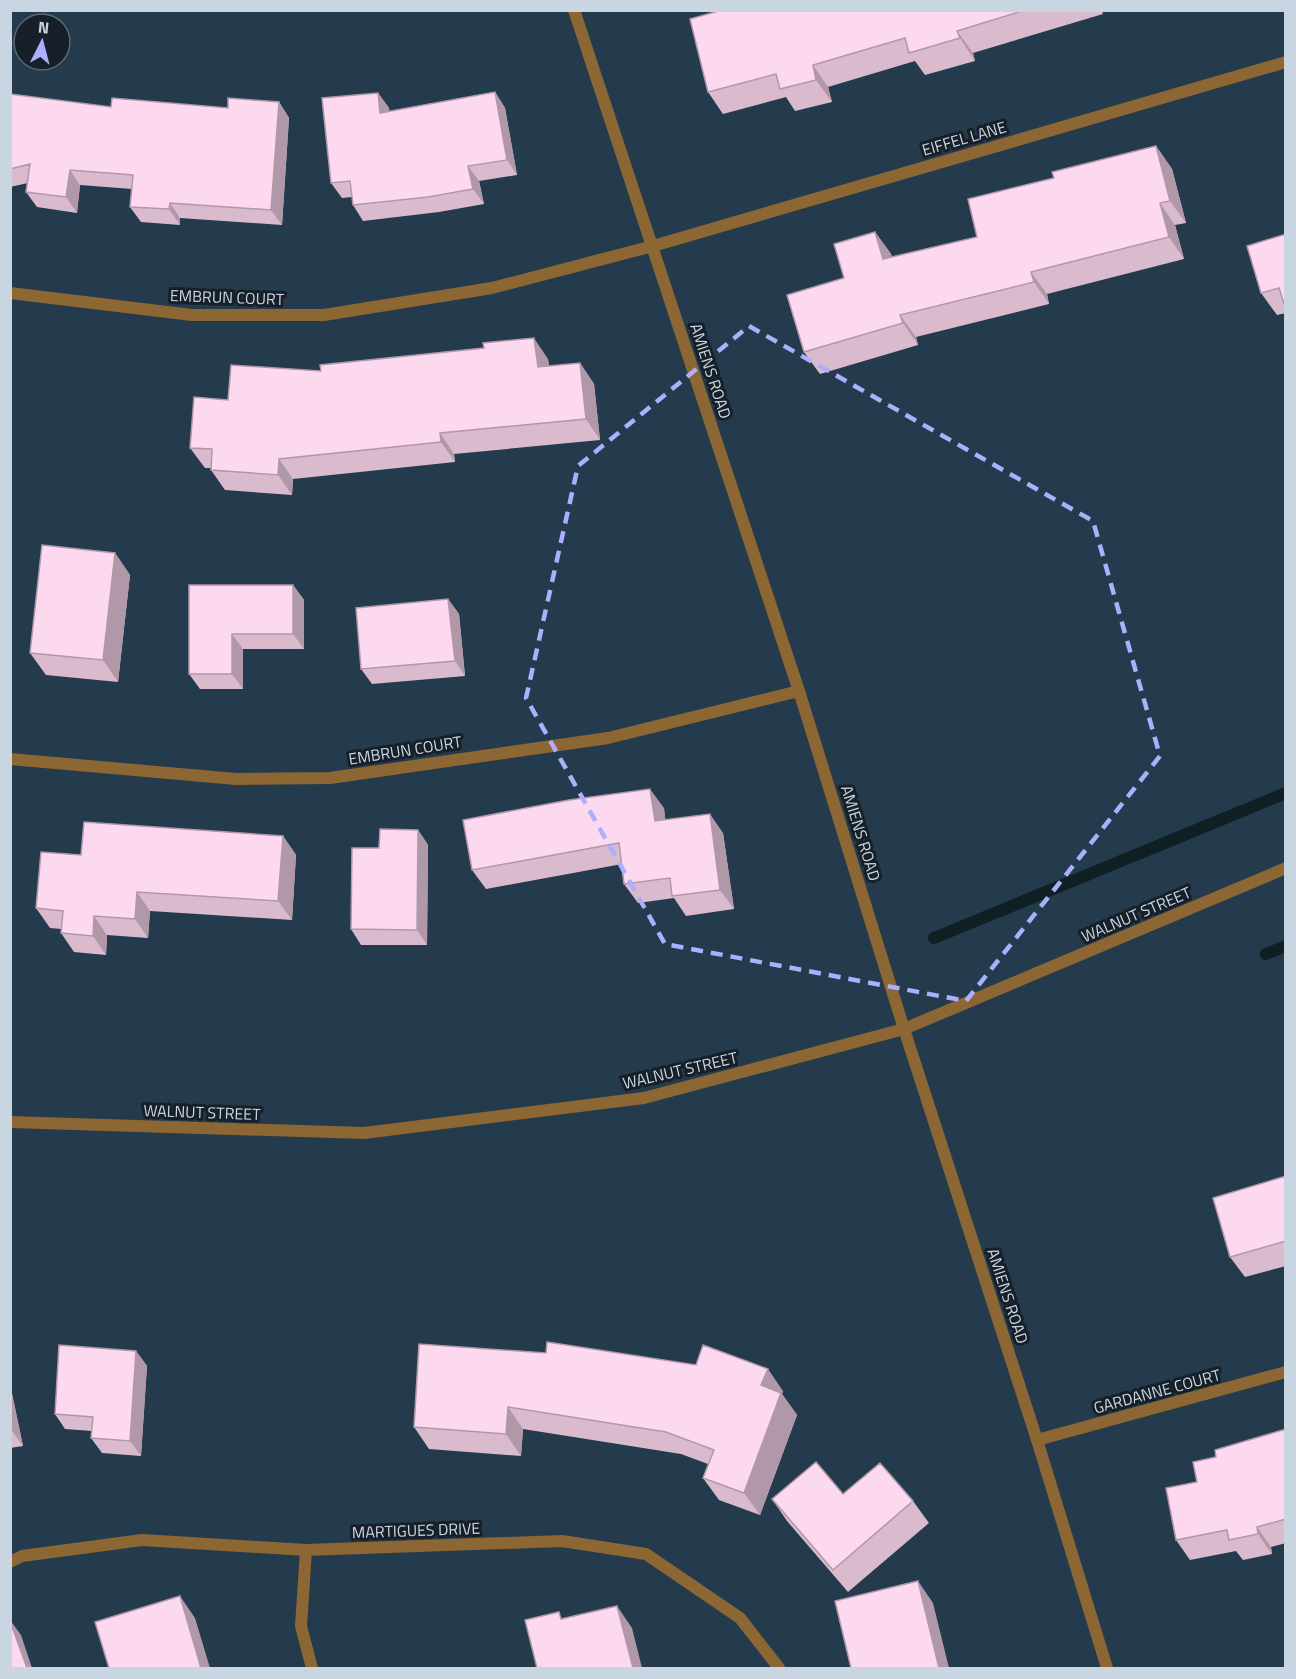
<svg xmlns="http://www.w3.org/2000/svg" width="1296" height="1679" font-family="'Titillium Web',sans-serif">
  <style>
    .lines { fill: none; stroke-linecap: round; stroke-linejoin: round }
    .stream { stroke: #0e2022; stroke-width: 12 }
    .minor { stroke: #8c6633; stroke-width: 12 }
    .tertiary { stroke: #8c6633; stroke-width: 12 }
    .wall { fill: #dabbce }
    .shaded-wall { fill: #b198a8 }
    .building { fill: #fdd9f0; stroke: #b198a8; stroke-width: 1.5 }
    .marked { fill: none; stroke: #acaffb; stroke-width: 4.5; stroke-dasharray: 12 8; stroke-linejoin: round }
    .labels { text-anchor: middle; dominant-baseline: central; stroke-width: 6; stroke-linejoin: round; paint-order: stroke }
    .street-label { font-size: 16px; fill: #c9d6e2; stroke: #172029 }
  </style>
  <rect width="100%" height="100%" fill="#243a4d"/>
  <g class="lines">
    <!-- stream -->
    <path class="stream" d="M934 938 1286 793
      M1266 954 1286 946"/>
    <!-- minor -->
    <path class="minor" d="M10 293 192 315H324L492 288 653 246 1286 62
      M10 759 236 779 330 778 608 738 799 691
      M1037 1440 1286 1372
      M306 1550 301 1626 312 1668
      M10 1562 22 1556 142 1540 306 1550 562 1541 646 1554 740 1618 779 1668"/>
    <!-- tertiary -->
    <path class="tertiary" d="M574 10 799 691 904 1029 1037 1440 1107 1668
      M10 1122 364 1133 644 1098 904 1029 1286 868"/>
  </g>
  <!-- wall -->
  <path class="wall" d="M722 10H1104L1102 11 1103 14 973 53 975 61 925 75 915 61 828 87 832 102 795 111 786 97 723 114 708 92Z
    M495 92 505 108 517 175 479 181 484 204 439 212 363 221 353 205 352 197 342 198 331 183 378 93 389 108V111Z
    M10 94 111 107 228 108 279 102 289 118 282 225 180 218V225L141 222 130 207 132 189 80 185 77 213 37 207 26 192 28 183 10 187Z
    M1156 146 1172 169 1186 223 1175 225 1184 259 1047 294 1049 304 916 337 918 345 820 374 804 352 844 278 875 232 891 254 892 257 977 237 1054 178Z
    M1286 234V313L1277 315 1261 293Z
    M484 348 548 359 549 366 580 363 594 384 600 440 454 454 455 462 293 479 292 495 225 490 211 470V468H205L190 448 228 400 321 371Z
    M115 553 130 575 118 682 46 675 30 653Z
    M189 585H293L304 600V649H243V689H200L189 674Z
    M448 599 459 614 465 676 372 684 361 669Z
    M664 808 665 820 723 833 734 909 686 916 674 898 638 903 624 884 622 864 486 889 472 870Z
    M418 830 428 845 427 945H361L351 929 379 848Z
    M283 836 296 855 292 920 150 911 148 938 107 935 106 955 74 952 61 933V929L50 928 36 908 81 855Z
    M1286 1176V1266L1245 1277 1230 1257Z
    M419 1344 783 1391 782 1394 797 1415 760 1515 719 1500 703 1478 708 1464 681 1454 523 1429 521 1456 429 1449 414 1427Z
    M136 1351 147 1366 141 1456 102 1453 91 1438 92 1431 65 1429 55 1414Z
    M10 1384 23 1446 10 1448Z
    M1286 1429V1543L1271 1547 1272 1554 1243 1560 1236 1551 1190 1560 1176 1540 1197 1482 1216 1457Z
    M843 1494 913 1501 929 1523 848 1592 787 1521 772 1499Z"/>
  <!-- shaded-wall -->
  <path class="shaded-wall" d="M957 31 973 53 975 61 960 38Z
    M813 65 828 87 832 102 816 80Z
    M495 92 505 108 517 175 507 160Z
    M378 93 389 108 391 128 380 113Z
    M279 102 289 118 282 225 271 210Z
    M1156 146 1172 169 1186 223 1170 201Z
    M468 166 479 181 484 204 473 189Z
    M70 170 80 185 77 213 66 197Z
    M170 203 180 218V225L169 209Z
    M1160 203 1175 225 1184 259 1169 237Z
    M875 232 891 254 899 281 883 259Z
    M1031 272 1047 294 1049 304 1034 282Z
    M900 315 916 337 918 345 903 323Z
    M534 338 548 359 552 388 538 367Z
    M580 363 594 384 600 440 586 419Z
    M440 433 454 454 455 462 441 442Z
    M279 459 293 479 292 495 278 475Z
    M115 553 130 575 118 682 103 660Z
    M293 585 304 600V649L293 634Z
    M448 599 459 614 465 676 455 661Z
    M232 634 243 649V689L232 674Z
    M650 789 664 808 668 841 655 821Z
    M710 814 723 833 734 909 720 890Z
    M418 830 428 845 427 945 417 930Z
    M283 836 296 855 292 920 278 901Z
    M137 892 150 911 148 938 135 919Z
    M94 916 107 935 106 955 93 936Z
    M136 1351 147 1366 141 1456 130 1441Z
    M768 1369 783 1391 782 1394 797 1415 760 1515 744 1493 761 1385Z
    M10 1384 23 1446 10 1428Z
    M508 1407 523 1429 521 1456 506 1434Z
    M1257 1527 1271 1547 1272 1554 1258 1534Z
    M918 1581 933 1603 949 1668H939Z
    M180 1596 195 1618 210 1668H201Z
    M617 1606 632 1628 642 1668H633Z
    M10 1620 21 1635 32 1668H27Z"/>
  <!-- building -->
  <path class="building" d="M722 10H1025L957 31 960 38 909 53 905 38 813 65 816 80 780 89 776 74 708 92 690 19Z
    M495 92 507 160 468 166 473 189 428 197 353 205 350 181 331 183 322 98 378 93 380 113Z
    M10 94 111 107 112 98 228 108V98L279 102 271 210 170 203 169 209 130 207 133 175 70 170 66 197 26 192 30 164 10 169Z
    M1156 146 1170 201 1160 203 1169 237 1031 272 1034 282 900 315 903 323 804 352 787 295 844 278 834 244 875 232 883 259 977 237 968 199 1054 178 1052 172Z
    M1286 234V310L1279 288 1261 293 1247 246Z
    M534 338 538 367 580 363 586 419 440 433 441 442 279 459 278 475 211 470 212 449 190 448 194 397 228 400 231 365 321 371 320 365 484 348 483 343Z
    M42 545 115 553 103 660 30 653Z
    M189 585H293V634H232V674H189Z
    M448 599 455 661 361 669 356 608Z
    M650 789 655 821 710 814 720 890 672 896 670 878 624 884 619 843 472 870 463 820 569 800Z
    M84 822 283 836 278 901 137 892 135 919 94 916 93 936 61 933 63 911 36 908 41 852 81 855Z
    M380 829 418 830 417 930 351 929 352 848H379Z
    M1286 1176V1241L1230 1257 1213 1198Z
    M547 1342 696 1365 703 1345 768 1369 761 1385 781 1393 744 1493 703 1478 714 1450 666 1432 508 1407 506 1434 414 1427 419 1344 546 1353Z
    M59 1345 136 1351 130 1441 91 1438 93 1417 55 1414Z
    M1286 1429V1519L1257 1527 1258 1534 1229 1540 1227 1530 1176 1540 1166 1488 1197 1482 1193 1462 1216 1457 1215 1450Z
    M816 1462 843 1494 880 1463 913 1501 833 1570 772 1499Z
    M918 1581 939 1668H851L835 1601Z
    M180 1596 201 1668H109L95 1622Z
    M617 1606 633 1668H537L525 1620 559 1612 561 1619Z
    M10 1621 27 1668H10Z"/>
  <!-- marked area -->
  <path class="marked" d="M749 326 1093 521 1160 756 966 1001 665 944 526 698 578 466Z"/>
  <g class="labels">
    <!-- street labels -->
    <g class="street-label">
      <text transform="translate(964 138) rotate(-16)">EIFFEL LANE</text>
      <text transform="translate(227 297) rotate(2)">EMBRUN COURT</text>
      <text transform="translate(711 371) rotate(72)">AMIENS ROAD</text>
      <text transform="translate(405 750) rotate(-9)">EMBRUN COURT</text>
      <text transform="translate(861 833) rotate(73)">AMIENS ROAD</text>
      <text transform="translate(1136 914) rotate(-23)">WALNUT STREET</text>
      <text transform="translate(680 1070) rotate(-13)">WALNUT STREET</text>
      <text transform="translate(202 1112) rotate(2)">WALNUT STREET</text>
      <text transform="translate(1008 1296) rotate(72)">AMIENS ROAD</text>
      <text transform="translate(1157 1391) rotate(-15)">GARDANNE COURT</text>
      <text transform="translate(416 1530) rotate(-2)">MARTIGUES DRIVE</text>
    </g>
  </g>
  <!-- border -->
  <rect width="1296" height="1679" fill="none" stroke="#c9d6e2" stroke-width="24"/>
  <!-- north arrow -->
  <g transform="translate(42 42) rotate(6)"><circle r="28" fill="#172029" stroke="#5e6973" stroke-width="1.5"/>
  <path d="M0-4.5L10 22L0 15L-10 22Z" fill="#acaffb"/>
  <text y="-9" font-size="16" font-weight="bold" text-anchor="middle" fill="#c9d6e2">N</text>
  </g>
</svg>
